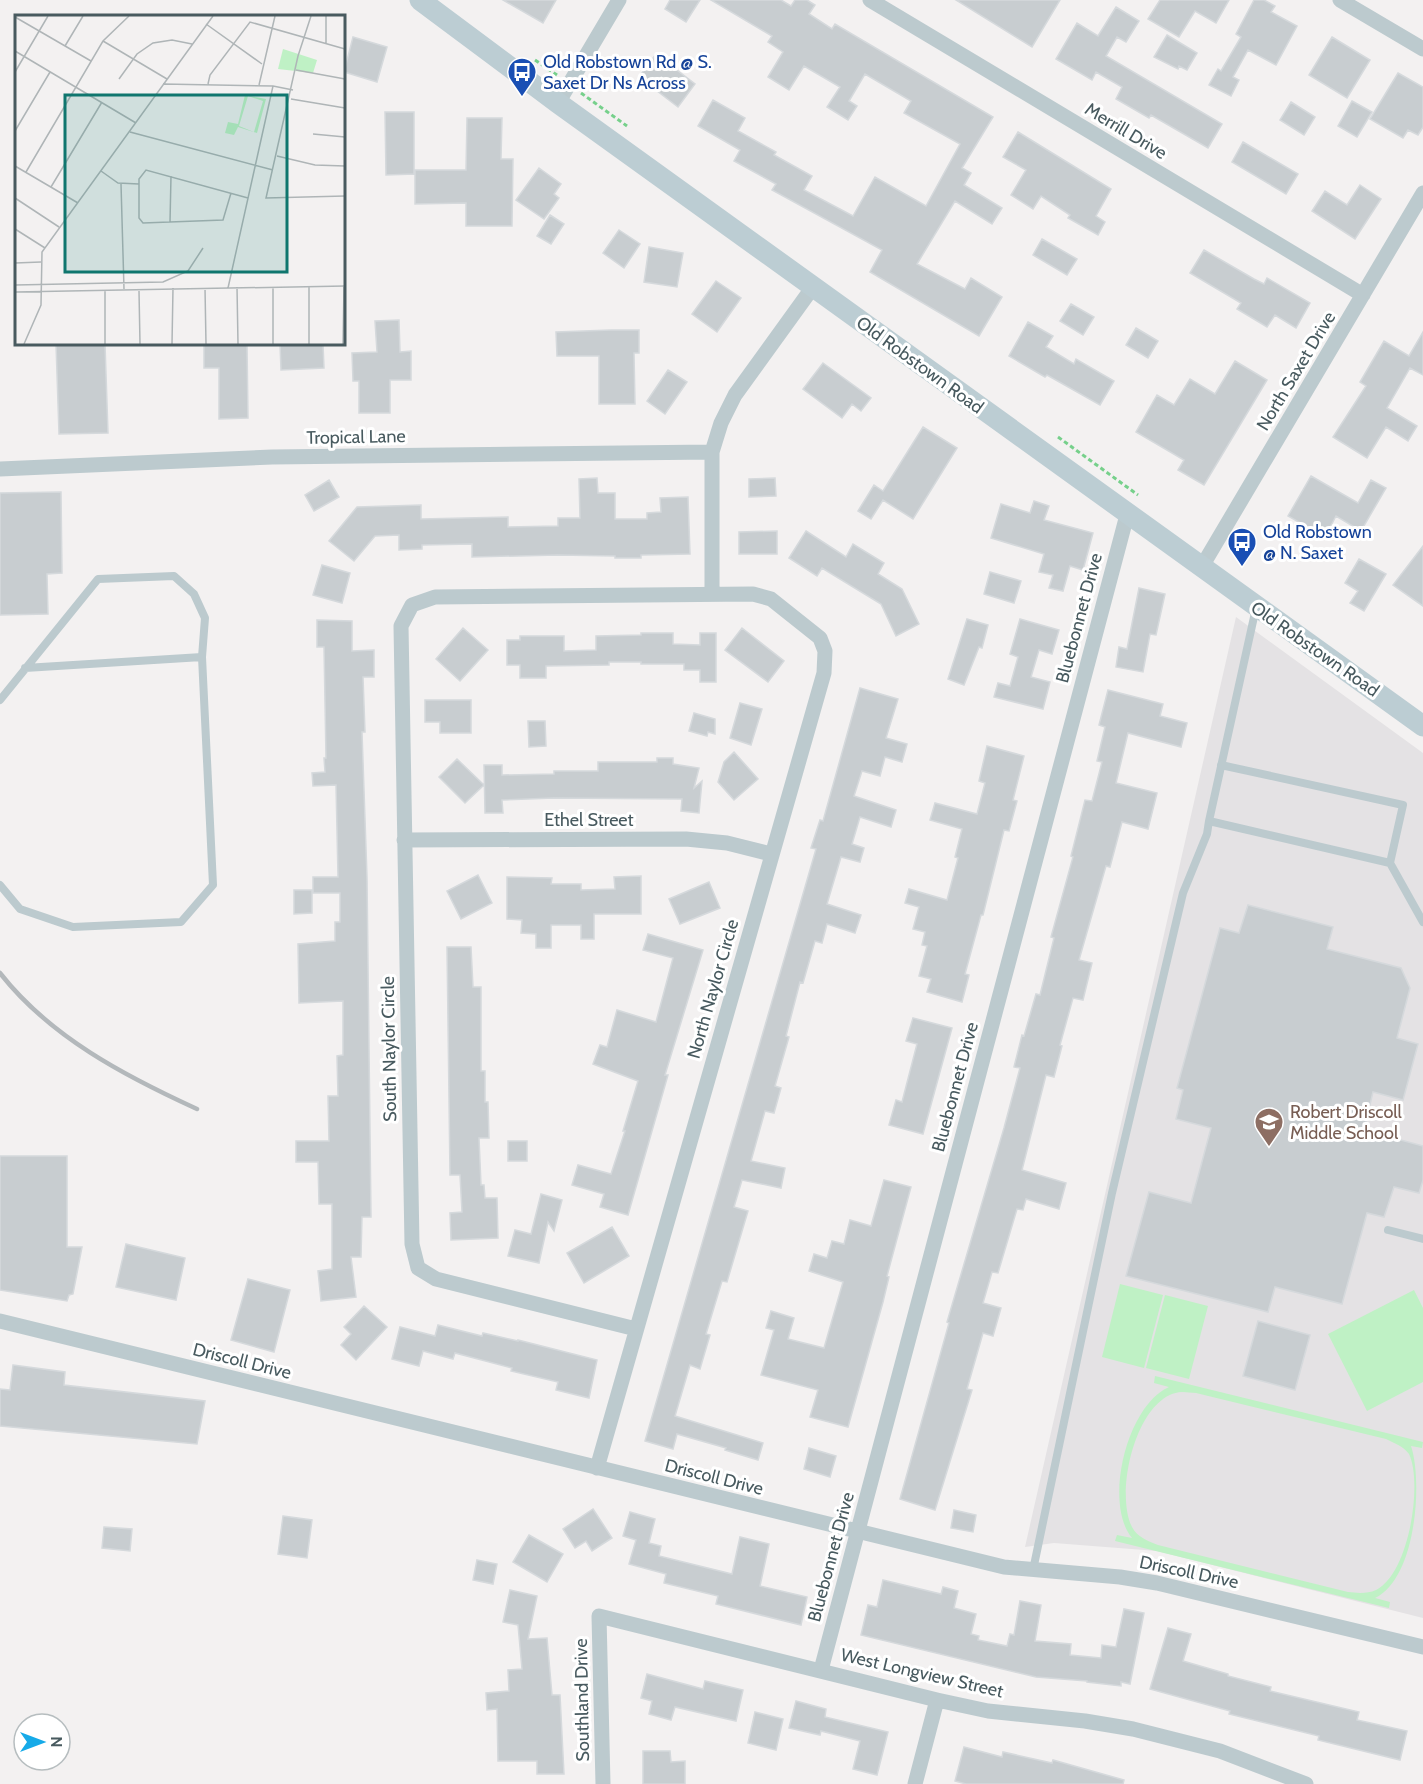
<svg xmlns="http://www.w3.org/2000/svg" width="1423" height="1784" font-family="Cabin,sans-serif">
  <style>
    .education { fill: #e4e2e4 }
    .green { fill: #bff1c5; fill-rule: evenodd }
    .building { fill: #c8cdd0; stroke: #d5d9dc; stroke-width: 1.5 }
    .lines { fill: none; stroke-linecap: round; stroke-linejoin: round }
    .path { stroke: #76d08b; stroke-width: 3; stroke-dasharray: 4.5 3; stroke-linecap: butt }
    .lane { stroke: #bccace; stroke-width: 8 }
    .street { stroke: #bccace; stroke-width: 15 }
    .secondary { stroke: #bccdd3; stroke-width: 21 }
    .rail { stroke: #b3b8bb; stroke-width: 4.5 }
    .labels { text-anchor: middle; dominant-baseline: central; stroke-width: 6; stroke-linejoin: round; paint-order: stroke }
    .transit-label { font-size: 18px; fill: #164399; stroke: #fff; text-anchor: start }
    .street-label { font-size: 18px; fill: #485a5f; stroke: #fff }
    .education-label { font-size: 18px; fill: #785e54; stroke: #fff; text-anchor: start }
    .inset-road { fill: none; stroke: #afb5b7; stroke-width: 1.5 }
    .view { fill: #0f766e; fill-opacity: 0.15; stroke: #0f766e; stroke-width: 3 }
    .inset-edge { fill: none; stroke: #485a5f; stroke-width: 3 }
  </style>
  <rect width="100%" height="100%" fill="#f3f1f1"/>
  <!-- education -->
  <path class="education" d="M1236 617 1423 753V1618L1157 1551 1054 1543 1025 1547Z"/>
  <!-- green -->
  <path class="green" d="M1120 1284 1163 1295 1144 1368 1102 1357Z
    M1414 1290 1423 1308V1382L1367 1411 1328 1334Z
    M1165 1295 1208 1306 1189 1379 1146 1368Z
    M1155 1376 1423 1442 1422 1448 1411 1446C1423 1482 1416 1579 1375 1598L1390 1602 1389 1608 1115 1541 1117 1535 1132 1538C1103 1503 1127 1405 1169 1387L1154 1383ZM1182 1392 1196 1393 1386 1439C1394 1443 1403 1446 1409 1454 1423 1483 1409 1574 1376 1590 1367 1594 1357 1593 1348 1592L1158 1545C1148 1541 1137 1537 1132 1527 1114 1492 1137 1394 1182 1392Z"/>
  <!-- building -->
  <path class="building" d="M503 0H556L543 23Z
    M670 0H700L686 22 665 9Z
    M711 0H781L791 6 795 0H807L815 5 809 14 832 29 835 24 993 117 962 168 971 173 964 185 1002 208 992 224 955 201 917 264 965 289 971 278 1002 297 979 336 870 272 882 250 772 190 776 184 734 161 740 150 698 126 713 100 745 118 738 131 776 152 774 155 812 176 804 190 853 216 875 177 926 206 960 144 904 113 911 101 865 74 849 101 857 106 848 120 827 107 840 87 804 66 789 90 768 77 783 52 768 42 772 36Z
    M956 0H1060L1032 47Z
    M1160 0H1229L1216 23 1195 11 1179 37 1148 19Z
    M1254 0H1264L1275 6 1271 12 1297 26 1276 65 1248 50 1233 77 1239 80 1231 96 1209 85 1218 69 1221 71 1241 37 1236 34Z
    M1116 7 1139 21 1126 42 1117 37 1106 56 1222 124 1208 148 1151 115 1149 118 1116 99 1122 87 1096 72 1092 80 1056 59 1077 23 1098 36Z
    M1167 35 1197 53 1187 70 1179 66 1178 69 1154 57Z
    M353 37 387 47 377 82 344 72Z
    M1332 37 1370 60 1347 98 1309 75Z
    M656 54 695 84 678 107 639 77Z
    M1398 73 1423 87V127L1418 135 1408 130 1403 138 1370 119Z
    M1352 101 1372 112 1357 137 1338 126Z
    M1291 102 1315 117 1304 135 1280 120Z
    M385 112H414V174L386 175Z
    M467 118H502L501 159H513L512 226H466V203L415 204V170H466Z
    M1018 132 1111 189 1096 216 1105 222 1098 235 1068 218 1070 215 1041 196 1033 209 1011 195 1026 170 1003 157Z
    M1243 142 1298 174 1286 194 1232 162Z
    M539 168 561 184 554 194 559 198 544 219 516 200Z
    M1360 185 1381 199 1355 239 1312 211 1325 191 1347 205Z
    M550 215 564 224 551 244 537 236Z
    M619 230 640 244 624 268 603 253Z
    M1042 239 1077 259 1067 275 1033 255Z
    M649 247 683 253 677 287 644 282Z
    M1204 250 1254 279 1264 284 1267 278 1310 303 1296 328 1275 315 1267 327 1237 309 1241 303 1190 273Z
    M716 281 741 298 717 332 692 314Z
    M1071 304 1094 317 1083 335 1060 321Z
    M399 320 400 352 411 351V380H390V413H359V381H353L352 353 377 352 375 321Z
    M1028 322 1053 336 1046 347 1074 364 1076 359 1114 381 1100 405 1047 375 1045 377 1009 356Z
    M1136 328 1158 341 1148 358 1126 345Z
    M611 330H639V353H634L635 404H599V356H557L556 332Z
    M1423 332V375L1410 368 1387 408 1417 426 1408 441 1386 427 1367 458 1333 437 1366 386 1360 382 1384 341 1409 356Z
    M56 344H105L108 433 59 434Z
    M204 344H247L248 418 219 419V368H204Z
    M280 344H323L324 368 281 370Z
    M1235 361 1267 380 1204 485 1178 470 1184 460 1136 432 1157 395 1174 405 1190 379 1215 394Z
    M823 363 871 398 861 411 852 404 842 418 803 389Z
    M668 370 687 382 665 414 647 401Z
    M923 427 957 448 913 519 883 500 871 519 858 511 874 485 883 491Z
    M1311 476 1358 503 1371 480 1386 488 1361 531 1336 516 1325 537 1288 516Z
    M597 478 598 493H615V519H647V513L661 512 660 498 688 497 690 554 641 555V558H615V556L558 555 472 557V544L422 545V549L399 550V535L375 536 354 561 329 541 357 507 421 505V519L508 517V527L558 526V518H580L579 479Z
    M775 478 776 496 749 497V479Z
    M329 480 339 497 314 511 305 495Z
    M61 492 62 573 47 574 48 614 0 615V493Z
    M1034 501 1049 506 1044 520 1093 533 1083 570 1070 566 1063 591 1049 588 1053 575 1039 572 1044 554 991 538 1001 504 1030 513Z
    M777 531V554H739V532Z
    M806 531 846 557 853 544 884 563 878 574 902 589 919 624 896 636 881 604 822 568 817 576 789 558Z
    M1423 546V606L1393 585Z
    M1359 559 1386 574 1364 611 1350 603 1358 591 1345 583Z
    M322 565 350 573 342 603 313 595Z
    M990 572 1021 581 1014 603 984 594Z
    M1139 588 1165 594 1156 635 1150 634 1143 672 1116 667 1119 647 1127 649Z
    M967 619 988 625 982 648 979 647 964 685 948 679Z
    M1020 619 1059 630 1052 654 1039 650 1031 677 1050 682 1043 709 994 697 998 683 1010 686 1018 657 1010 654Z
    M317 620 352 621V651L374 650V677H363L365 732H362L367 877 371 1217H362L361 1257H351L356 1297 321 1301 318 1271 332 1269V1204H319L318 1162H296V1141H329L328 1096H338L337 1056 343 1055V1001L299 1003 298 944 335 941V922H340V893H313V877H338L336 785 313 786 312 773 325 772 324 758H326L324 647H317Z
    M463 628 488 650 460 681 436 659Z
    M742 628 784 661 768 682 725 650Z
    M641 633H673V644L700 645V633H716V682H700V670H684V664H641V662H609V665L546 666V678H520V665H507V640H520V636H564V651L596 650V636L641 635Z
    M860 688 898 699 886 738 907 744 902 762 885 757 880 776 862 771 854 796 896 810 891 827 860 817 852 844 864 848 860 862 841 857 827 904 861 915 855 933 827 924 822 943 815 941 803 983 800 982 786 1036 789 1037 775 1086 781 1088 774 1113 765 1111 751 1161 785 1168 781 1188 742 1180 734 1207 748 1211 727 1282 722 1281 706 1334 710 1335 700 1369 690 1365 675 1416 763 1443 758 1460 725 1450 726 1448 677 1434 673 1449 645 1441 816 849 811 848 820 820 823 821Z
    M1108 690 1163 704 1160 716 1187 723 1181 747 1128 733 1116 783 1157 793 1148 829 1122 822 1110 867 1106 866 1079 960 1092 963 1083 1000 1073 998 1060 1045 1062 1046 1054 1077 1046 1075 1022 1170 1066 1183 1059 1209 1026 1199 1023 1210 1017 1209 998 1273 992 1272 983 1303 1001 1308 993 1336 983 1333 967 1389 972 1390 935 1510 900 1499 949 1323 947 1322 1004 1128 1020 1068 1014 1067 1022 1035 1024 1036 1036 994 1040 995 1054 938 1051 937 1073 857 1071 856 1085 800 1092 801 1102 762 1097 761 1105 727 1099 725Z
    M425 700H471V733H440V722H425Z
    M740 703 762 709 751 745 730 738Z
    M694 713 715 719V734L708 732 707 736 689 731Z
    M528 721H545L546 746 529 747Z
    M987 746 1024 756 1013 800 1017 801 1009 831 1004 830 983 915H981L965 974 969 975 962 1002 927 992 931 979 919 976 927 946 922 945 925 932 913 929 919 907 905 903 909 889 947 900 958 858 955 857 962 829 930 820 935 803 977 814 985 783 979 781Z
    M734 752 758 779 734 800 718 782 724 762Z
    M657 758H673V764L699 768 694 788 702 781 699 813 681 811 682 799 554 798 502 800 503 813H485L484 765H502V775L554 774V771H598V762H657Z
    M457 759 484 785 465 803 439 777Z
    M478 875 492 903 461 919 447 891Z
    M641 876V914H594V939H581V925H551V948H536V934L521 933 522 920 507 919V877L552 878 551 884H581V890L615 889 614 877Z
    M709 882 720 908 680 924 669 899Z
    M294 890H312V913L294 914Z
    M1248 905 1333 927 1327 949 1401 968 1410 988 1397 1038 1418 1044 1403 1100 1373 1092 1364 1130 1423 1146V1180L1419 1193 1394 1187 1384 1217 1367 1213 1342 1304 1275 1287 1268 1312 1126 1276 1149 1192 1191 1203 1211 1128 1176 1119 1183 1090 1177 1088 1220 928 1239 933Z
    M648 934 703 950 665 1075H668L628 1215 600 1207 604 1194 572 1185 578 1165 611 1174 625 1131H623L638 1081 593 1064 600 1045 607 1047 617 1010 656 1022 673 958 643 950Z
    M447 947H471L473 987H481V1071H485V1102H488L489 1138H479L481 1185H484L485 1198H497L498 1238 451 1240 450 1213 462 1212 460 1175H450Z
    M913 1018 952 1028 923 1134 889 1125 896 1100 902 1102 917 1044 906 1041Z
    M508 1141H527V1161H508Z
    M0 1156H67V1247H82L73 1294 69 1295 67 1301 0 1290Z
    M884 1180 911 1187 887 1276 889 1277 883 1302 848 1427 810 1417 818 1390 761 1375 774 1330 766 1328 771 1311 794 1318 788 1339 824 1348 843 1282 809 1271 814 1254 827 1258 832 1241 844 1244 850 1220 871 1226Z
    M541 1194 562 1200 554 1231 548 1222 539 1263 508 1256 515 1230 531 1234Z
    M612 1227 629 1256 584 1283 567 1253Z
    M126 1244 185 1258 176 1300 116 1287Z
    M248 1279 290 1290 274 1352 231 1340Z
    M364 1306 387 1327 356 1360 341 1345 351 1334 344 1327Z
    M1258 1321 1310 1335 1295 1390 1243 1376Z
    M438 1325 482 1336 483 1333 518 1341V1340L597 1360 589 1398 556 1390 558 1382 511 1371 512 1368 455 1353 453 1359 423 1351 419 1366 392 1359 400 1327 435 1336Z
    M13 1365 65 1372 64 1385 205 1401 197 1444 0 1426V1389L10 1390Z
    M809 1448 836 1456 830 1477 804 1469Z
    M593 1509 612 1538 592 1551 586 1541 575 1548 563 1529Z
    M954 1510 976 1515 973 1532 951 1528Z
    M630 1512 655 1519 649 1543 661 1546 659 1556 732 1574 740 1537 769 1544 760 1586 807 1597 801 1625 716 1604 718 1596 664 1583 666 1574 629 1564 636 1540 623 1536Z
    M283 1516 312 1520 307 1558 278 1554Z
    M104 1527 132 1529 130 1551 102 1548Z
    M529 1535 563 1554 547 1582 513 1562Z
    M477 1560 497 1564 493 1584 473 1580Z
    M883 1580 941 1594 943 1587 958 1591 954 1608 976 1614 971 1634 979 1636 978 1640 1007 1646 1010 1634 1014 1635 1020 1601 1041 1605 1035 1641 1071 1644 1070 1655 1101 1658 1102 1645 1116 1647 1124 1609 1144 1613 1130 1684 1121 1682V1686L1087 1682V1681L1036 1677 861 1635 868 1605 877 1607Z
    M510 1590 537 1596 528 1639 547 1638 552 1695H560L564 1774H537V1761H498L497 1709 487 1710 486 1693 509 1691 508 1670 522 1669 518 1625 503 1622Z
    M1168 1628 1191 1634 1183 1661 1228 1674V1676L1271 1687 1270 1691 1359 1712 1357 1720 1407 1731 1400 1760 1318 1740 1319 1736 1229 1714 1230 1711 1150 1689Z
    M647 1674 703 1689 705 1681 743 1690 736 1721 675 1707 671 1720 649 1714 652 1701 641 1698Z
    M796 1701 826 1709 825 1717 888 1732 877 1775 853 1769 860 1741 821 1731 820 1735 789 1728Z
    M755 1712 783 1719 776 1750 748 1743Z
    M964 1747 1002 1757 1003 1752 1052 1763 1053 1760 1124 1780 1123 1784H966L955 1781Z
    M643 1751H670L671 1762 685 1761V1784H643Z"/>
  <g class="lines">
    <!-- path -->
    <path class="path" d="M535 60 557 75
      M581 93 627 126
      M1058 437 1138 495"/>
    <!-- lane -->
    <path class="lane" d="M25 668 202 657
      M0 700 98 579 174 576 194 594 205 618 202 657 213 885 181 922 73 927 20 909 0 885
      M1221 765 1403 805 1390 863 1209 821 1252 626 1256 608
      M1390 863 1423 922
      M1388 1230 1423 1239
      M1033 1570 1112 1193 1183 893 1207 834 1209 821"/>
    <!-- street -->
    <path class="street" d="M870 0 1363 295
      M1340 0 1423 49
      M558 103 619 0
      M0 469 272 457 712 452
      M1201 568 1423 193
      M712 593V452L721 423 735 395 813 287
      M404 840 686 839 727 843 771 854
      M0 1321 1004 1567 1120 1577 1157 1583 1423 1647
      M597 1468 824 673 825 651 820 638 771 599 753 594 435 597 412 605 401 626 412 1244 418 1268 436 1279 636 1329
      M821 1670 1127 515
      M603 1784 599 1616 937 1700 988 1711 1085 1721 1133 1729 1220 1751 1306 1784
      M915 1784 937 1700"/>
    <!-- secondary -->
    <path class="secondary" d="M420 0 558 103 1423 726"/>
    <!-- rail -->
    <path class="rail" d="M0 973C50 1037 125 1076 197 1109"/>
  </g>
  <!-- icons -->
  <defs>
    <g id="bus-pin" transform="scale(1.5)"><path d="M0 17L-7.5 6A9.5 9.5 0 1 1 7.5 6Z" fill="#1a4fb4" stroke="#fff"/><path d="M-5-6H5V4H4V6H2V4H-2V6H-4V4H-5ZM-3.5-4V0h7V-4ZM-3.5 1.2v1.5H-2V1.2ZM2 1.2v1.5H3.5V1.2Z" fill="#fff"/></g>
    <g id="school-pin" transform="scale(1.5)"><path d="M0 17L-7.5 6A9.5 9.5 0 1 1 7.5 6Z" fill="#8d6e63" stroke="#fff"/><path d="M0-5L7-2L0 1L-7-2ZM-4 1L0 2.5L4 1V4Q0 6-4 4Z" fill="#fff"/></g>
  </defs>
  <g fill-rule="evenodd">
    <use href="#bus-pin" x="522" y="72"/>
    <use href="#bus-pin" x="1242" y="542"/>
    <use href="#school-pin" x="1269" y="1122"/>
  </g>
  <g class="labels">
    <!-- transit labels -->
    <g class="transit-label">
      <text x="543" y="62">Old Robstown Rd @ S.<tspan x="543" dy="21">Saxet Dr Ns Across</tspan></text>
      <text x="1263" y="532">Old Robstown<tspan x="1263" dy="21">@ N. Saxet</tspan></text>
    </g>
    <!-- street labels -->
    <g class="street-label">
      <text transform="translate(1126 131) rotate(31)">Merrill Drive</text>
      <text transform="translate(920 365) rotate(36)">Old Robstown Road</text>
      <text transform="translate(1296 371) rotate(-59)">North Saxet Drive</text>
      <text transform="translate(356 437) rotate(-1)">Tropical Lane</text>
      <text transform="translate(1079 618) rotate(-75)">Bluebonnet Drive</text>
      <text transform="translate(1315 649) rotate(35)">Old Robstown Road</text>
      <text x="589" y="820">Ethel Street</text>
      <text transform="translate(713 989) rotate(-74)">North Naylor Circle</text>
      <text transform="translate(389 1049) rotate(-91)">South Naylor Circle</text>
      <text transform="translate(955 1087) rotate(-75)">Bluebonnet Drive</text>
      <text transform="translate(242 1361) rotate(14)">Driscoll Drive</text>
      <text transform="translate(714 1477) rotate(14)">Driscoll Drive</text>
      <text transform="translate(831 1557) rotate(-75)">Bluebonnet Drive</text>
      <text transform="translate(1189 1572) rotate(12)">Driscoll Drive</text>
      <text transform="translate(922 1673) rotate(13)">West Longview Street</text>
      <text transform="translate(582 1700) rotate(-91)">Southland Drive</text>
    </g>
    <!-- education labels -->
    <g class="education-label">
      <text x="1290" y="1112">Robert Driscoll<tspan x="1290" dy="21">Middle School</tspan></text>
    </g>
  </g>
  <!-- overview -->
  <g transform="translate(15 15)">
    <rect width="330" height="330" fill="#f3f1f1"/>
    <path d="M268 34 302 45 298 58 263 54ZM230 80 251 84 242 118 223 112 219 120 210 118 213 107 223 109ZM233 81 248 86 239 117 224 111Z" fill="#bff1c5" fill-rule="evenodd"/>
    <path class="inset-road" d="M296 1 283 41 251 183 330 181M0 2 76 46M191 9 247 49M88 26 152 64M311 28V1M50 31 68 1M0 36 121 108M281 55 330 64M0 57 33 1M104 64 122 39 138 28 157 25 177 29M148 69 258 71 278 75M193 69 195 60 235 7 330 34M244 70 260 1M276 84 330 93M0 116 35 57M115 117 258 155M298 119 330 122M262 141 300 150 330 151M0 151 63 188M86 156 103 168 124 169M11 157 88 26 114 1M106 169 109 274M36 172 87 87M216 178 208 205 128 208 124 203V164L131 155 233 183M0 183 44 212M155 207 156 161M0 214 30 233M0 248 26 247M0 270 148 267 173 256 188 233M222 272 223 329M258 272V329M294 272V329M190 273 191 329M213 273 258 71M124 276 125 329M0 277 330 271M9 329 26 290 27 237 198 1M90 329V275M157 329 158 273M328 329 329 271"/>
    <path class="view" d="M50 80H272V257H50Z"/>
    <rect width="330" height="330" class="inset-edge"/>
  </g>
  <!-- north arrow -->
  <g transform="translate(42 1742) rotate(90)"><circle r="28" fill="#ffffff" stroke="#b6bdbf" stroke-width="1.5"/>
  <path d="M0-4.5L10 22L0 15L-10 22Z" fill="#16aae8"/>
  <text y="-9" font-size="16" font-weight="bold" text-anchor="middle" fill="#485a5f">N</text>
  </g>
</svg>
